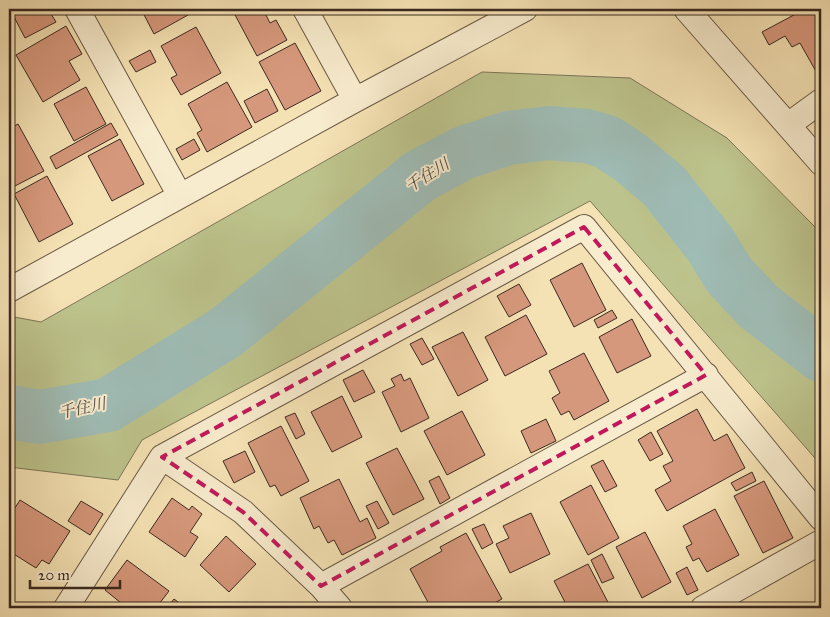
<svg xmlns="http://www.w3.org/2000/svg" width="830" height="617" font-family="'IM FELL Great Primer','Noto Serif JP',serif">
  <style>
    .green { fill: #bdc38c; stroke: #7c7656 }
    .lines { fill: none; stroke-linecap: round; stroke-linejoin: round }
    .river { stroke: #9fbcb5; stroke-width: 54 }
    .building { fill: #d6987c; stroke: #3b2a20 }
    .minor-casing { stroke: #6a5845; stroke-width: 26 }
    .minor { stroke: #f8ecce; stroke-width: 24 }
    .marked { fill: none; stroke: #c2185b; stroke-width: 4; stroke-dasharray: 10 6; stroke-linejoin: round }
    .labels { text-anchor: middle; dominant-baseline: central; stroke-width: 4; stroke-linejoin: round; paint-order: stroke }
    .water-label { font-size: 16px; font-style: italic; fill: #544e45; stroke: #f8ecce }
  </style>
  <rect width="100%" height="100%" fill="#f5e2b4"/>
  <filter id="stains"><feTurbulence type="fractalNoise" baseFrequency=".004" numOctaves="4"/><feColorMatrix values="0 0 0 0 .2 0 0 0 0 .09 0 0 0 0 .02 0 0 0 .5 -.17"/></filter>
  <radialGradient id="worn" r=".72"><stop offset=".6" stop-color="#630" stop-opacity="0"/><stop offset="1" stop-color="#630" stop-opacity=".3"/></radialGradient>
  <!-- green -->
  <path class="green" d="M482 72 630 78 727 138 821 233V465L590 201 142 440 118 480 9 467V316L41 322Z"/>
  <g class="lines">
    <!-- river -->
    <path class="river" d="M9 412 40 417 108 405 225 333 420 176 463 153 508 138 549 133 587 136 607 142 631 158 664 186 710 244 729 275 758 306 821 355"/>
  </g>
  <!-- building -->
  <path class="building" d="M10 9H48L56 22 25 38Z
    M141 9H185L188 15 154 34Z
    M243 9H263L270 23 276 20 287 40 257 56 234 13Z
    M805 9H821V72L818 75 800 43 792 47 785 36 769 45 762 32Z
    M66 26 82 54 69 61 80 80 43 102 16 55Z
    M196 27 221 73 181 95 171 78 177 75 161 46Z
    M295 43 321 91 285 110 259 62Z
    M150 50 156 62 136 72 129 61Z
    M227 82 252 127 207 152 197 133 202 130 188 104Z
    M86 87 106 124 74 141 54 104Z
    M267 89 278 111 255 123 244 101Z
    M9 107 14 117 9 120Z
    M111 123 118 135 56 169 50 157Z
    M18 124 44 171 13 187 9 178V129Z
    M120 139 144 184 112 201 88 156Z
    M194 139 200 150 182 160 176 149Z
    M47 176 73 224 39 242 14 194Z
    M582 263 606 310 574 327 550 280Z
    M519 284 531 305 509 317 497 296Z
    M612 310 617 318 598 328 594 320Z
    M526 315 547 354 505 376 485 337Z
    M632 319 651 356 617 373 599 337Z
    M463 332 488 380 458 396 432 347Z
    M422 338 434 359 422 365 410 344Z
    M584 353 609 401 574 420 569 411 561 415 552 398 560 393 549 371Z
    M363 370 375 392 354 402 343 380Z
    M401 374 404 381 410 378 429 418 401 432 382 392 395 386 391 379Z
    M342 396 362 437 332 452 311 412Z
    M697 409 714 441 727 434 745 468 667 511 655 490 671 481 663 466 673 461 657 431Z
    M462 411 485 455 447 475 424 431Z
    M295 413 305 434 296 439 285 417Z
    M546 419 556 441 531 453 521 431Z
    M281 426 309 481 281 496 275 485 270 487 248 443Z
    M651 432 663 454 650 461 638 440Z
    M397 448 424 499 393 515 366 463Z
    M245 451 255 472 234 483 223 461Z
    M603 460 617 486 605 492 591 466Z
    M752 472 756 481 736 491 731 483Z
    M439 476 450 498 440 504 429 481Z
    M339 479 360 522 367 518 376 538 342 555 334 540 328 543 319 526 314 529 300 498Z
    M764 481 793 538 763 553 734 496Z
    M591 485 619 538 588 555 560 502Z
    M172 498 189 510 192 506 202 514 190 532 198 537 185 557 149 532Z
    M20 500 70 531 49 564 42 560 36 568 9 551V517Z
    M81 501 103 514 90 535 68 521Z
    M377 501 389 523 378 529 366 506Z
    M715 509 739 555 707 572 699 558 693 561 686 547 692 544 683 526Z
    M531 513 550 554 510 573 496 544 509 538 503 526Z
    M484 524 493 543 482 549 472 529Z
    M645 532 671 582 642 598 616 547Z
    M466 533 502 599 485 608H431L410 569 442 551 440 547Z
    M226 536 256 564 229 592 200 565Z
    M602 554 614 578 602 583 591 560Z
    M127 560 169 591 156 608H119L118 607 121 603 105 590Z
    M588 564 611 608H568L554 581Z
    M687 567 698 590 687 595 676 573Z
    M174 599 186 608H167Z
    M525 603 528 608H513Z"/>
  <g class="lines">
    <!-- minor casing -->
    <g class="minor-casing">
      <path id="minor" d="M77 9 180 196
        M305 9 355 100
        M686 9 821 163
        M788 125 821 101
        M9 290 355 100 525 9
        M162 457 243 512 321 586 340 608
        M321 586 706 375
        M66 608 162 457 584 227 821 518
        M703 608 821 542"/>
    </g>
    <!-- minor -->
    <use href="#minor" class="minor"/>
  </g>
  <!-- marked area -->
  <path class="marked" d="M584 227 706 375 321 586 243 512 162 457Z"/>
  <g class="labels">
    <!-- water labels -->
    <g class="water-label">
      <text transform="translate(427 175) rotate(-32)">千住川</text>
      <text transform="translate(82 408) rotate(-12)">千住川</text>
    </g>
  </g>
  <!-- margin -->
  <rect width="830" height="617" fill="none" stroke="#f5e2b4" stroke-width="30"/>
  <rect x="10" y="10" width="810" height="597" fill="none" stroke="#3b2a20" stroke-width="2.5"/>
  <rect x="15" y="15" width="800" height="587" fill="none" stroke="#3b2a20"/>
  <!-- scale -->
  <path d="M30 580v8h90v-8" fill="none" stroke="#3b2a20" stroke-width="2.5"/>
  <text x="38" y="580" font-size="15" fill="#3b2a20" stroke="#f8ecce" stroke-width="4" paint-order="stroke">20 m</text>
  <rect width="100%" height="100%" filter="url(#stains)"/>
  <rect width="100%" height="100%" fill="url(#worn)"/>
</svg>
